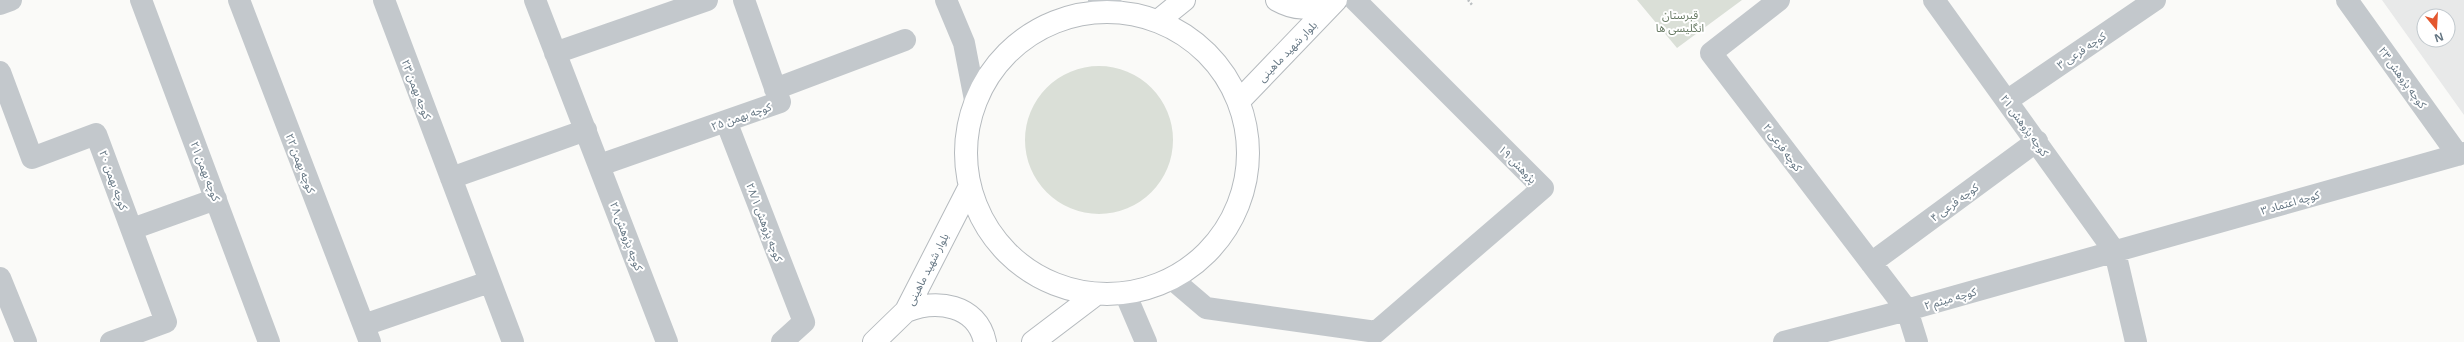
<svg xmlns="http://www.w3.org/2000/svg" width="2464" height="342" font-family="'Open Sans','Noto Sans Arabic',sans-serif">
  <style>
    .built { fill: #e8e9e9; fill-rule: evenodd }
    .green { fill: #dadfd7 }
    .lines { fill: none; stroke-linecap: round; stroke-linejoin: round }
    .major-casing { stroke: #b5babe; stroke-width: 24 }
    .path { stroke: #bbbfc2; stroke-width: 2.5; stroke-dasharray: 2 2; stroke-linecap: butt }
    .minor { stroke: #c3c8cc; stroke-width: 22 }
    .major { stroke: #fff; stroke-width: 22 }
    .labels { text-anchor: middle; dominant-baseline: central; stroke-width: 4; stroke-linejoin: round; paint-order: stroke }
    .park-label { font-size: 11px; fill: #687a64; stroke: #fff }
    .street-label { font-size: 11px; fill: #657683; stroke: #fff }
  </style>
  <rect width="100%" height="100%" fill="#fafaf8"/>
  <!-- built -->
  <path class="built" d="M2382 0H2464V115ZM2424 16H2448V40H2424Z"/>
  <!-- green -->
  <path class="green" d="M1637 0H1742L1677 48Z
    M1025 140a74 74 0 1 1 148 0a74 74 0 1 1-148 0Z"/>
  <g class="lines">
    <!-- major casing -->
    <g class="major-casing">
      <path id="major" d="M1277 0C1295 10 1307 10 1327 0
        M966 153a141 141 0 1 1 282 0a141 141 0 1 1-282 0Z
        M1158 21 1184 0
        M1239 101 1336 0
        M906 311C936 299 977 304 985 342
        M874 342 906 311 969 188
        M1033 342 1095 295"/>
    </g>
    <!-- path -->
    <path class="path" d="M1468 0 1473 6"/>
    <!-- minor -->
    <path class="minor" d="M141 0 269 342
      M239 0 370 342
      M384 0 513 342
      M535 0 667 342
      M946 0 964 43 975 100
      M1099 0 1119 12
      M1355 0 1543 188 1376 332
      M1779 0 1711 53 1907 310 1917 342
      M1934 0 2115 252 2136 342
      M2347 0 2458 155
      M0 4 11 0
      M555 53 707 0
      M0 72 32 158 96 134 166 322 111 342
      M775 89 905 40
      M2008 100 2155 0
      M726 121 804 322 782 342
      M600 165 780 102 744 0
      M451 178 586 130
      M132 229 216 199
      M1871 263 2037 141
      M0 278 26 342
      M1172 279 1206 308 1376 332
      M1125 293 1146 342
      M364 325 489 282
      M1784 342 1907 310 2464 153"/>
    <!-- major -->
    <use href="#major" class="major"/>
  </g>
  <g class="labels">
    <!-- park labels -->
    <g class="park-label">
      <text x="1680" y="14">قبرستان<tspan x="1680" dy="13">انگلیسی ها</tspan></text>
    </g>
    <!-- street labels -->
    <g class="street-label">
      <text transform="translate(2081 50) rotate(-34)">کوچه فرعی ۳</text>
      <text transform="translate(1287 51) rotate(-46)">بلوار شهید ماهینی</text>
      <text transform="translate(2403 77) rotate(54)">کوچه پژوهش ۲۳</text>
      <text transform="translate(417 89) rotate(69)">کوجه بهمن ۲۳</text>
      <text transform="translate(741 116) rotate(-19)">کوچه بهمن ۲۵</text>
      <text transform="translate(2025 125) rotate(54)">کوچه پژوهش ۲۱</text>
      <text transform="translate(1783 147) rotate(53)">کوچه فرعی ۲</text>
      <text transform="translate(301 163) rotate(69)">کوچه بهمن ۲۲</text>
      <text transform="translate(1518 164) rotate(45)">پژوهش ۱۹</text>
      <text transform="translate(206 171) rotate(69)">کوچه بهمن ۲۱</text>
      <text transform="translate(114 180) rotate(70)">کوچه بهمن ۲۰</text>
      <text transform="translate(1954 202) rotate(-36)">کوچه فرعی ۴</text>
      <text transform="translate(2290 202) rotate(-16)">کوچه اعتماد ۳</text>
      <text transform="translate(765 222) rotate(69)">کوچه پژوهش ۲۸/۱</text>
      <text transform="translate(627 236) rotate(69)">کوچه پژوهش ۲۸</text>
      <text transform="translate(927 269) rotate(-63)">بلوار شهید ماهینی</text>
      <text transform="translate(1950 298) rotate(-16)">کوچه میثم ۲</text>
    </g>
  </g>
  <!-- north arrow -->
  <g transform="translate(2436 28) rotate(162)"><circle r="19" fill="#ffffff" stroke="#c1c8cd"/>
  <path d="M0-3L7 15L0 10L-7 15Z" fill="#e4572e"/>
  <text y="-6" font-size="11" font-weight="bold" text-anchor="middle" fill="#657683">N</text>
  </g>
</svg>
